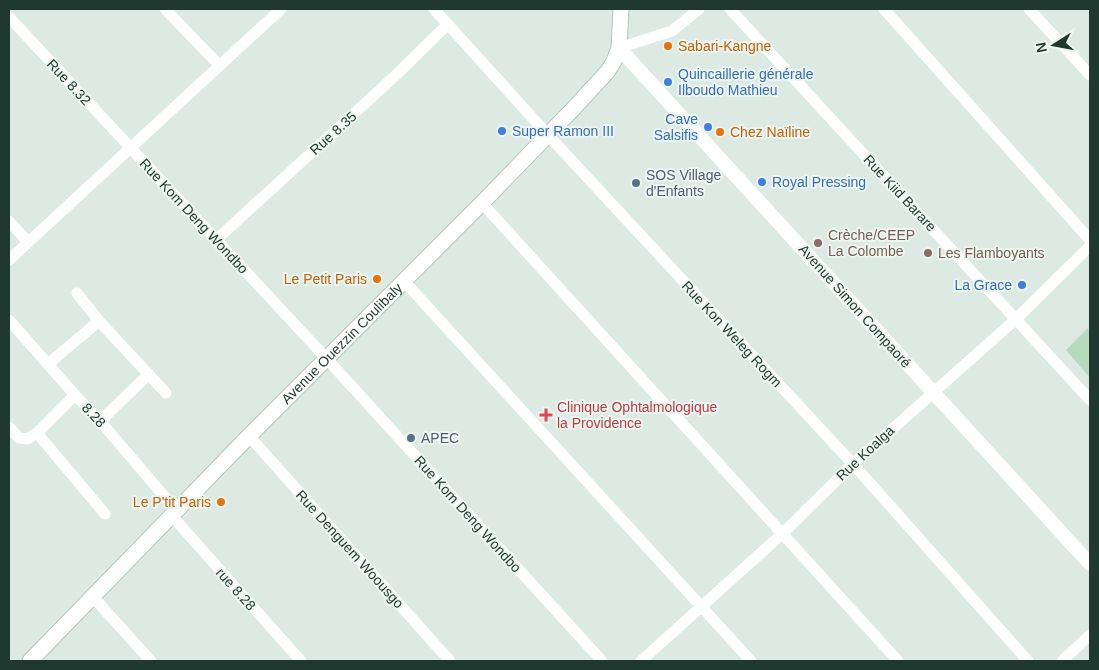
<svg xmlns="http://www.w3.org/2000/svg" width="1099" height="670" font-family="Arial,sans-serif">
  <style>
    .green { fill: #b6dabe }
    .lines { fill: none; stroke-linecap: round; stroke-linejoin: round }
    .secondary-casing { stroke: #b0c8bf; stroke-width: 17 }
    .minor { stroke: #fff; stroke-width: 11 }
    .tertiary { stroke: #fff; stroke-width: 14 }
    .secondary { stroke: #fff; stroke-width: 15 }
    .food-dot { fill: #e8710a; stroke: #edf6f1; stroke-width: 2 }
    .shop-dot { fill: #3f7fe0; stroke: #edf6f1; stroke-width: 2 }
    .service-dot { fill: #5c6f8a; stroke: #edf6f1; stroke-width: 2 }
    .education-dot { fill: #8d6e63; stroke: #edf6f1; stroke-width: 2 }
    .health-dot { fill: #e0444e; stroke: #edf6f1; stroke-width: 2 }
    .labels { text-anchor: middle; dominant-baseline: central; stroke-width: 4; stroke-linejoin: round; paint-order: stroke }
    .food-label { font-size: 14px; fill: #c56008; stroke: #edf6f1; text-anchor: start }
    .shop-label { font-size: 14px; fill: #366cbe; stroke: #edf6f1; text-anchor: start }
    .street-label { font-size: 14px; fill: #1f3830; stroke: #edf6f1 }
    .service-label { font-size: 14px; fill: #4e5e75; stroke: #edf6f1; text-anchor: start }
    .education-label { font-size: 14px; fill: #785e54; stroke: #edf6f1; text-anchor: start }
    .health-label { font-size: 14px; fill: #be3a42; stroke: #edf6f1; text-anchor: start }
  </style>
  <rect width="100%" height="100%" fill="#dde9e3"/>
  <!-- green -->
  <path class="green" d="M1088 328 1090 331V378L1066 350Z"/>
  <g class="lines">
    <!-- secondary casing -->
    <g class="secondary-casing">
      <g id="secondary">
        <path id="s1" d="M30 661 249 436 482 203 574 108 608 71 614 61 619 48 621 9"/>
      </g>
    </g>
    <!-- minor -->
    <path class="minor" d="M165 9 219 65
      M434 9 548 135 853 464 1028 661
      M730 9 1090 400
      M884 9 1090 240
      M1029 9 1090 75
      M9 17 327 359 602 661
      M619 48 672 31 699 9
      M482 203 898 661
      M9 221 28 242
      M216 240 396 75 448 24
      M9 260 281 9
      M404 281 751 661
      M77 293 99 321 166 393
      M9 320 75 395 100 421 177 511
      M48 364 99 321
      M100 421 149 374
      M9 427 19 438 27 439 37 433 75 395
      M37 433 105 514
      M249 436 450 661
      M172 516 301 661
      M93 597 151 661
      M641 661 782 534 853 464 1016 319 1090 246
      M1062 661 1090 635"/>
    <!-- tertiary -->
    <path class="tertiary" d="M619 48 1090 564"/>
    <!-- secondary -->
    <use href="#secondary" class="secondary"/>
  </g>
  <!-- markers -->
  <g class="food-dot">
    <circle cx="668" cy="46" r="5"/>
    <circle cx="720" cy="132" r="5"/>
    <circle cx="377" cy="279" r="5"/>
    <circle cx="221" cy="502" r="5"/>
  </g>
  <g class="shop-dot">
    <circle cx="668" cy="82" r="5"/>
    <circle cx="708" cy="127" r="5"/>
    <circle cx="502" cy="131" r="5"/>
    <circle cx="762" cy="182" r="5"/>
    <circle cx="1022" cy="285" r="5"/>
  </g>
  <g class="service-dot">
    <circle cx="636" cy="183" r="5"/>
    <circle cx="411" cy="438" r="5"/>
  </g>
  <g class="education-dot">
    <circle cx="818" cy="243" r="5"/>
    <circle cx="928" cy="253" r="5"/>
  </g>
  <path class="health-dot" d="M543.5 407.5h5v5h5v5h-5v5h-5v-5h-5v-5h5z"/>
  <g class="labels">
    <!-- food labels -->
    <g class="food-label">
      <text x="678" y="46">Sabari-Kangne</text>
      <text x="730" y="132">Chez Naïline</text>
      <text x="367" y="279" text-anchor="end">Le Petit Paris</text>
      <text x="211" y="502" text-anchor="end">Le P'tit Paris</text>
    </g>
    <!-- shop labels -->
    <g class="shop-label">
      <text x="678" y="74">Quincaillerie générale<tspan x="678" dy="16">Ilboudo Mathieu</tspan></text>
      <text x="698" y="119" text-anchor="end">Cave<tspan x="698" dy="16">Salsifis</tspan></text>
      <text x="512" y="131">Super Ramon III</text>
      <text x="772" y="182">Royal Pressing</text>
      <text x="1012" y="285" text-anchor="end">La Grace</text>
    </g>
    <!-- street labels -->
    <g class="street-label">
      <text transform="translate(69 82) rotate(47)">Rue 8.32</text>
      <text transform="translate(333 133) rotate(-42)">Rue 8.35</text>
      <text transform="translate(900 193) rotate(47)">Rue Kiid Barare</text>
      <text transform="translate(194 216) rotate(47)">Rue Kom Deng Wondbo</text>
      <text transform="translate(855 306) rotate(48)">Avenue Simon Compaoré</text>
      <text transform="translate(732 334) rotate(47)">Rue Kon Weleg Rogm</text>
      <text stroke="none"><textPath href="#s1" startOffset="445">Avenue Ouezzin Coulibaly</textPath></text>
      <text transform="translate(94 415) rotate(47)">8.28</text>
      <text transform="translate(865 453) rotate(-43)">Rue Koalga</text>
      <text transform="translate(468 514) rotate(48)">Rue Kom Deng Wondbo</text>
      <text transform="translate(350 549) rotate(48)">Rue Denguem Woousgo</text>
      <text transform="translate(236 589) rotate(48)">rue 8.28</text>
    </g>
    <!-- service labels -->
    <g class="service-label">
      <text x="646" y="175">SOS Village<tspan x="646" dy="16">d'Enfants</tspan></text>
      <text x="421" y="438">APEC</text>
    </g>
    <!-- education labels -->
    <g class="education-label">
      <text x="828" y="235">Crèche/CEEP<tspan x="828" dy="16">La Colombe</tspan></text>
      <text x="938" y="253">Les Flamboyants</text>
    </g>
    <!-- health labels -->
    <g class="health-label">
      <text x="557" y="407">Clinique Ophtalmologique<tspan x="557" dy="16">la Providence</tspan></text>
    </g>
  </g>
  <!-- border -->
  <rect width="1099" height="670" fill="none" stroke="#1f3830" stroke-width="20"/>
  <!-- north arrow -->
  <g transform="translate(1054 45) rotate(259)" stroke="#edf6f1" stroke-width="4" paint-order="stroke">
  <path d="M0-4L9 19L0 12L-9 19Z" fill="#1f3830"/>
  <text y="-8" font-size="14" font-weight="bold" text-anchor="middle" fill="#1f3830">N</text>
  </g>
</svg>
